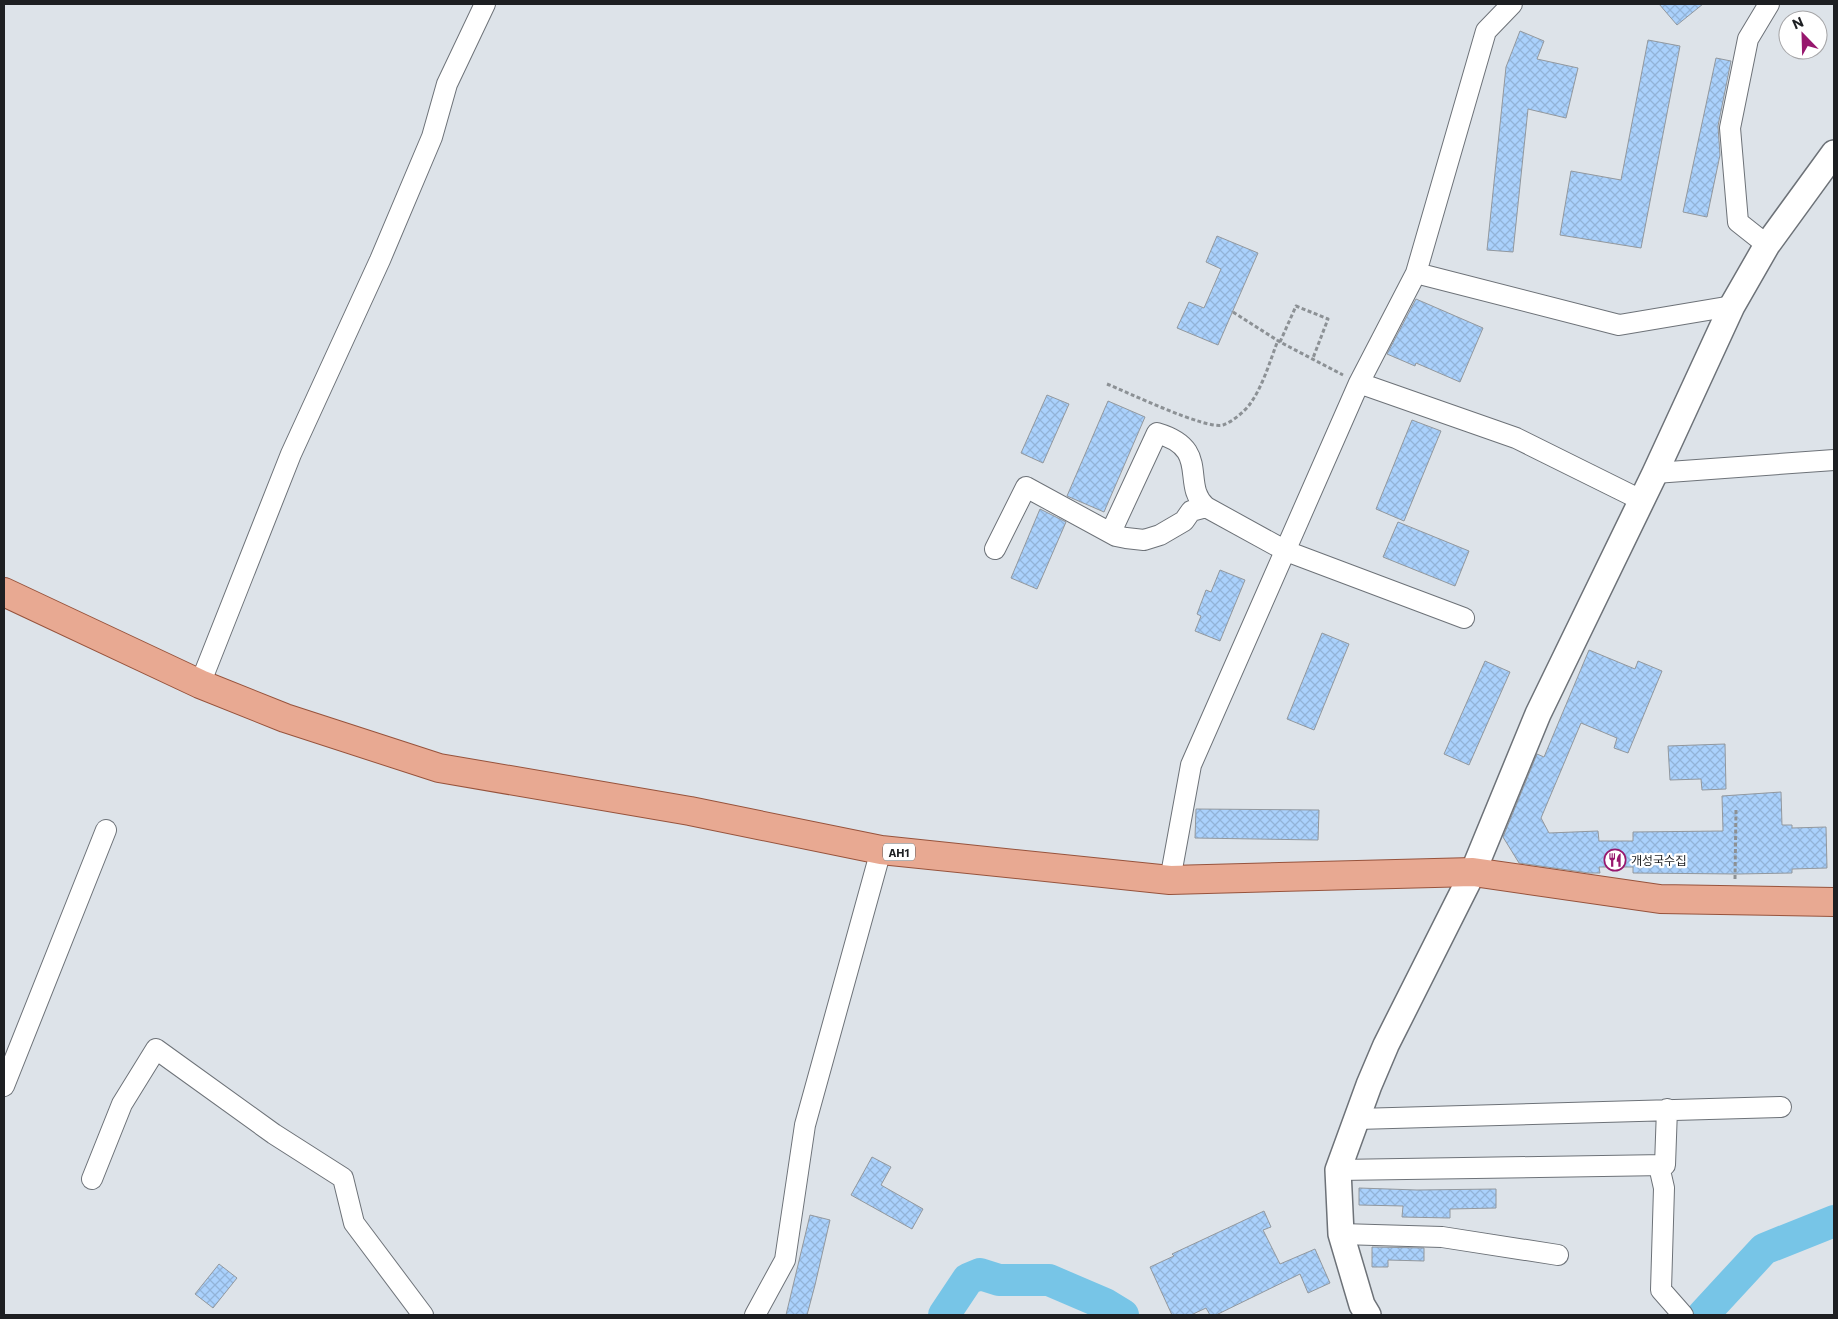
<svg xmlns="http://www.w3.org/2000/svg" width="1838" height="1319" font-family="Commissioner,'Noto Sans KR',sans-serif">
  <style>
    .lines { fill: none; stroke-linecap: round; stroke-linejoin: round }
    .river { stroke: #77c5e7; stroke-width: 32 }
    .building { fill: url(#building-cross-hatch); stroke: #92989e }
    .minor-casing { stroke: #6d7278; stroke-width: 22 }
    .tertiary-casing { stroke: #6d7278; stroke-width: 28 }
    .primary-casing { stroke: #97533c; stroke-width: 30 }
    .path { stroke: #8c9195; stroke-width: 3; stroke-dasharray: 4 2.5; stroke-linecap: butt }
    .minor { stroke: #fff; stroke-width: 20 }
    .tertiary { stroke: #fff; stroke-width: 25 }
    .primary { stroke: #e8a992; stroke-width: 28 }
    .labels { text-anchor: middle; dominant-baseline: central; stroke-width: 4.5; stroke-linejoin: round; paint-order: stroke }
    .shield { fill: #fff; stroke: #616264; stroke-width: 1 }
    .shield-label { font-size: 11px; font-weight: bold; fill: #1d1f22 }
    .poi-label { font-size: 12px; fill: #1d1f22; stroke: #fff; text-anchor: start }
  </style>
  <defs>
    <pattern id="building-cross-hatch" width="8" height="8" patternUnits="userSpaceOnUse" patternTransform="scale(1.25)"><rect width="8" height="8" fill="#aad1fc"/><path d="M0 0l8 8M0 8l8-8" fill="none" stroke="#92b3d8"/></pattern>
  </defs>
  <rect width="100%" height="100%" fill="#dde3e9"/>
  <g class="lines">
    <!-- river -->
    <path class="river" d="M944 1315 968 1279 980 1274 999 1280H1049L1105 1304 1123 1315
      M1703 1315 1764 1249 1834 1221"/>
  </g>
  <!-- building -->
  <path class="building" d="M1659 4H1703L1677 25Z
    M1520 31 1544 41 1537 59 1578 68 1566 118 1528 109 1513 252 1487 250 1506 67Z
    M1648 40 1680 46 1641 248 1560 235 1571 171 1621 180Z
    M1716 58 1731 61 1718 126 1720 155 1707 217 1683 212Z
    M1217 236 1258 253 1218 345 1177 328 1189 302 1204 308 1221 269 1206 262Z
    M1416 299 1483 328 1460 382 1416 363 1415 366 1387 354Z
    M1047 395 1069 404 1043 463 1021 453Z
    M1108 401 1145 417 1104 512 1067 496Z
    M1412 420 1441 431 1404 521 1376 509Z
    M1040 509 1066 522 1037 589 1011 578Z
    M1398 522 1469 551 1455 586 1383 557Z
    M1220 570 1245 580 1220 641 1195 631 1201 616 1197 614 1206 590 1211 592Z
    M1322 633 1349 644 1314 730 1287 719Z
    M1589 650 1635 669 1638 661 1662 671 1628 753 1614 748 1617 738 1581 723 1541 818 1549 833 1598 831 1599 841H1633V832L1723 831 1722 796 1781 792 1782 825H1792V828L1826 827 1827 868 1792 869V873L1738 874 1633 873V867H1599L1600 873H1589L1519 863 1503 837 1537 754 1544 757Z
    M1485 661 1510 672 1469 765 1444 754Z
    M1725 744 1726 789 1702 790 1701 779 1670 780 1668 746Z
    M1196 809 1319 810 1318 840 1195 838Z
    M872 1157 891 1167 881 1185 923 1209 912 1229 851 1195Z
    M1359 1188 1417 1190 1496 1189V1208L1450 1209V1218L1402 1217 1403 1206 1359 1205Z
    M1264 1211 1271 1227 1263 1230 1280 1264 1315 1249 1330 1283 1308 1293 1300 1274 1216 1315H1210L1206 1308 1191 1315H1172L1150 1267 1174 1256 1172 1254Z
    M810 1215 830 1220 815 1285 807 1315H786Z
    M1372 1247 1424 1248V1261L1388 1260V1267H1372Z
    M219 1264 237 1278 213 1308 195 1294Z"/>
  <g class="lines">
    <!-- minor casing -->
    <g class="minor-casing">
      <path id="minor" d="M1767 245 1738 222 1730 128 1748 39 1769 4
        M1416 273 1619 325 1732 306
        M1359 383 1516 438 1641 500
        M1655 473 1834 460
        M1206 507 1286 551 1464 618
        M995 549 1026 487 1116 536 1126 538 1144 540 1160 535 1184 521 1191 511 1206 507C1180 484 1212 449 1157 433L1111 532
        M200 684 291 454 380 260 432 137 447 84 485 4
        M1170 880 1191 765 1359 383 1416 273 1486 31 1512 4
        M4 1086 106 830
        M1357 1119 1781 1107
        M1659 1166 1664 1188 1661 1290 1683 1315
        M1338 1170 1665 1165 1667 1109
        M92 1179 122 1104 156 1049 274 1134 343 1178 354 1223 423 1315
        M1341 1234 1442 1237 1558 1255
        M755 1315 785 1260 805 1125 881 850"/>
    </g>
    <!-- tertiary casing -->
    <g class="tertiary-casing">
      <path id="tertiary" d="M1368 1315 1362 1305 1341 1234 1338 1170 1369 1085 1386 1045 1473 872 1538 714 1655 473 1732 306 1767 245 1834 153"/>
    </g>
    <!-- primary casing -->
    <g class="primary-casing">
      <path id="primary" d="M4 592 200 684 285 718 439 768 690 811 881 850 1170 880 1473 872 1660 899 1834 902"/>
    </g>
    <!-- path -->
    <path class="path" d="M1233 312 1280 342 1343 375
      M1280 342 1296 306 1328 319 1313 358
      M1107 384C1127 392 1206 430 1223 425 1232 422 1244 412 1250 404 1263 386 1270 361 1278 340
      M1735 879 1736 809"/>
    <!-- minor -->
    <use href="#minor" class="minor"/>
    <!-- tertiary -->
    <use href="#tertiary" class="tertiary"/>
    <!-- primary -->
    <use href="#primary" class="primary"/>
  </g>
  <!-- icons -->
  <defs>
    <g id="restaurant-ring" transform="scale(1.125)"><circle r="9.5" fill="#fff" stroke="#97176e" stroke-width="1.5"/><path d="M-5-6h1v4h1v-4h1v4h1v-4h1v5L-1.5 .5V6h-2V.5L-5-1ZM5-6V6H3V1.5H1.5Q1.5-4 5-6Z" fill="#97176e"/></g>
  </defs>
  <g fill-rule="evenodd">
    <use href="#restaurant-ring" x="1615" y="860"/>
  </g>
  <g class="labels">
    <!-- shield labels -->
    <rect class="shield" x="883" y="843.5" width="32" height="17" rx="4"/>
    <g class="shield-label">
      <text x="899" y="852">AH1</text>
    </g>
    <!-- poi labels -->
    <g class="poi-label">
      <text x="1631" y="860">개성국수집</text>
    </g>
  </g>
  <!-- border -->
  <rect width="1838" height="1319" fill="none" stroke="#1d1f22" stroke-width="10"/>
  <!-- north arrow -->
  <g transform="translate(1803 35) rotate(337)"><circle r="24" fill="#ffffff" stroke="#a5a5a7"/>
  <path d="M0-4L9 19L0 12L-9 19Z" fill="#97176e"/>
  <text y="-8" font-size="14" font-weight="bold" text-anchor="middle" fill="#1d1f22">N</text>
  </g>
</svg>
